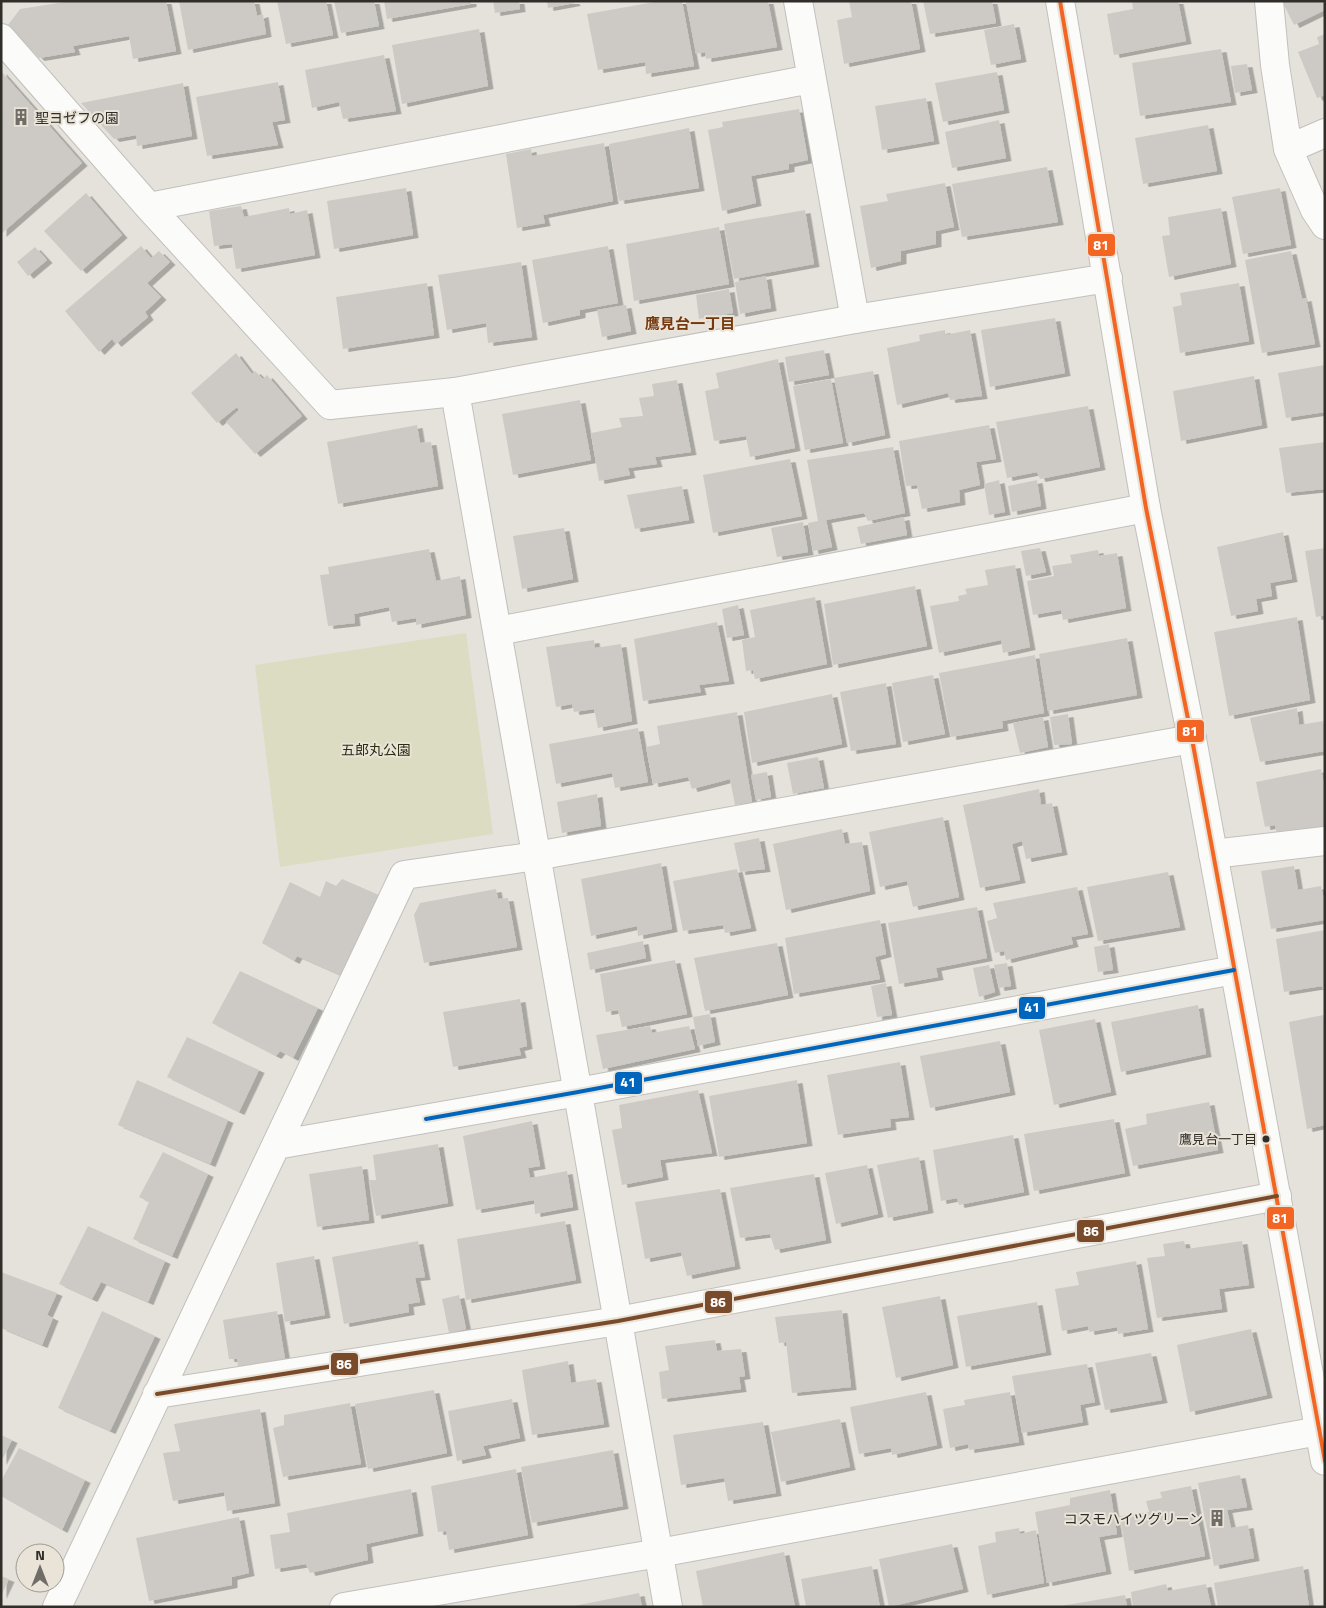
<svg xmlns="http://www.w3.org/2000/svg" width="1326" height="1608" font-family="'Titillium Web','Noto Sans JP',sans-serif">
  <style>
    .green { fill: #dbdcc2 }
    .building { fill: #cdcac5; filter: url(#shadow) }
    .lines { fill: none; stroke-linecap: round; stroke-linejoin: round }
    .minor-casing { stroke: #c3c0bc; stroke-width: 30 }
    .tertiary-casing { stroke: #c3c0bc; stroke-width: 30 }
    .minor { stroke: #fbfbfa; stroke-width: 28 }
    .tertiary { stroke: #fbfbfa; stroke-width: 28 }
    .bus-1-casing { stroke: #e9e3d8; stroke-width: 8 }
    .bus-2-casing { stroke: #e9e3d8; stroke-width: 8 }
    .bus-3-casing { stroke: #e9e3d8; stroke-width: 8 }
    .bus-1 { stroke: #f26522; stroke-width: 4 }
    .bus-2 { stroke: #0065bd; stroke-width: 4 }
    .bus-3 { stroke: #7a4b2a; stroke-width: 4 }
    .bus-dot { fill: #312e2a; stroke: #e9e3d8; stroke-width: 2 }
    .labels { text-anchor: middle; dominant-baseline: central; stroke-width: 4; stroke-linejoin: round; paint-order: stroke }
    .bus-label { font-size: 13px; fill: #312e2a; stroke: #e9e3d8; text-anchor: end }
    .poi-label { font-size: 14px; fill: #312e2a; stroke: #e9e3d8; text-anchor: start }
    .park-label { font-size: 14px; fill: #2c2e10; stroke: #e9e3d8 }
    .neighbourhood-label { font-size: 15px; font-weight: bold; fill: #76390f; stroke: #e9e3d8 }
    .line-badge { stroke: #e9e3d8; stroke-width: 2 }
    .badge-label { font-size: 14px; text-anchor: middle; font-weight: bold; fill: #fff }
  </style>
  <defs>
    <filter id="shadow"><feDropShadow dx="5.5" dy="3" stdDeviation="0" flood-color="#0004"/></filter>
  </defs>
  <rect width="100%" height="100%" fill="#e5e2dc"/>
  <!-- green -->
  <path class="green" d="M466 633 493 834 280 867 255 665Z"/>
  <!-- building -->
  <path class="building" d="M71 1H166L176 51 133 59 129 36 73 46 75 52 39 58 8 25 20 9Z
    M179 1H254L257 16 263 14 266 34 188 50Z
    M277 1H326L333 35 286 44Z
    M334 1H374L379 26 341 33Z
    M384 1H471V4L387 19Z
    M493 1H519L520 9 495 13Z
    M547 1H574L575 3 548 8Z
    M660 1H682L694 66 646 74 645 62 598 70 587 14Z
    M686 1H768L777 47 706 59 705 52 696 54Z
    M849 1H911L920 49 844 64 837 20 852 17Z
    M923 1H992L996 23 930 34Z
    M1132 1H1178L1186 41 1114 55 1107 14 1133 9Z
    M1282 1H1325V10L1294 25Z
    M1014 24 1021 59 991 65 984 30Z
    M479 29 488 86 402 104 392 45Z
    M1325 34V95L1317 98 1298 52 1319 44 1317 37Z
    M1221 49 1231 102 1140 116 1132 63Z
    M384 55 396 111 343 119 339 102 312 108 305 70Z
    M1247 64 1252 90 1235 93 1231 66Z
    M1 71 82 163 1 234Z
    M997 72 1004 110 943 122 935 83Z
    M278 82 285 120 272 122 278 145 207 156 196 97Z
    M183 83 192 136 137 146 136 135 114 139 81 103Z
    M926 98 934 141 882 150 875 106Z
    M799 109 808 160 789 164V169L751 176 756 203 722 211 708 130 723 127 722 122Z
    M999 120 1006 158 952 168 945 132Z
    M1208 125 1217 171 1143 184 1135 138Z
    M689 128 699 188 619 201 609 144Z
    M604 143 613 201 543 215 545 223 517 228 506 154 531 149 532 156Z
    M1047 167 1058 222 962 237 952 184Z
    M945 183 954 227 936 231V244L901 251V261L871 268 860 206 888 201 886 194Z
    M406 188 413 235 334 249 327 201Z
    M1280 188 1291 245 1243 254 1232 197Z
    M86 193 122 235 81 271 44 231Z
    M241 206 244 217 289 208 290 214 307 210 315 255 236 269 232 244 214 246 209 211Z
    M1221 208 1231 264 1169 277 1162 236 1170 235 1168 217Z
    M805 210 814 264 734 279 724 224Z
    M719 227 729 284 634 301 626 244Z
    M141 246 151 258 159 251 170 262 147 283 161 297 145 312 148 317 116 344 112 339 99 352 65 311Z
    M608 246 618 303 580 310V315L543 323 532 260Z
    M35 247 47 260 28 276 17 262Z
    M1291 251 1302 299 1306 298 1315 344 1262 353 1245 260Z
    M521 262 532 337 488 343 486 323 447 330 438 275Z
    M766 276 771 308 740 314 735 282Z
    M427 283 434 335 343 349 336 297Z
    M1239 283 1249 341 1180 353 1173 307 1182 305 1180 293Z
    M729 289 733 313 699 319 696 295Z
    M626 305 631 331 602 337 597 310Z
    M1055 318 1065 373 990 387 981 330Z
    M945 330V335L970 330 982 396 950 400 948 393 897 405 887 348 920 341 919 335Z
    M824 350 829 375 789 382 785 357Z
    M236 353 252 374 255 371 263 379 267 375 302 416 255 454 226 422 239 410 237 407 217 423 191 393Z
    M778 359 795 448 750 457 746 436 714 441 705 391 719 388 716 373Z
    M1325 365V412L1286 418 1278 373Z
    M873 371 885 435 847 443 834 378Z
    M1254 376 1262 425 1181 441 1173 391Z
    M831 379 843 443 805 450 793 386Z
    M677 380 691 452 655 457 657 464 628 468 630 475 599 481 591 433 622 427 619 418 643 416 639 398 654 396 652 384Z
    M580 400 591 460 513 475 502 414Z
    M1088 406 1100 467 1040 479 1037 472 1007 478 996 422Z
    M417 425 420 443 431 442 438 486 338 504 327 442Z
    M989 425 996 459 976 462 980 485 959 490 960 502 922 509 917 485 906 486 899 441Z
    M1325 442V489L1286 493 1279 448Z
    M893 447 905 513 868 521 864 513 826 520 832 547 813 551 808 523 818 521 807 460Z
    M790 459 802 516 713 533 703 475Z
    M999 480 1005 512 989 515 984 484Z
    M1037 480 1041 506 1012 512 1008 486Z
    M682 486 689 520 635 529 627 495Z
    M904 517 907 535 861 544 857 527Z
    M803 522 808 552 777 557 771 528Z
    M564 528 573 579 522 589 513 536Z
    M1283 532 1292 579 1270 583 1272 596 1256 599 1258 611 1231 616 1217 547Z
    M1040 548 1046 572 1026 576 1021 551Z
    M1325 548V615L1316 617 1305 551Z
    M429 549 436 581 460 576 466 615 416 625V618L392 622 389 607 354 614 355 623 328 626 320 575 329 574 328 567Z
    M1098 550 1099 556 1117 553 1126 608 1063 620 1061 610 1033 615 1027 581 1054 576 1052 566 1072 563 1070 555Z
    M1015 565 1030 647 1003 653 1001 640 939 653 930 606 959 601 958 596 967 594 965 589 988 585 985 570Z
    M915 586 927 646 833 665 824 604Z
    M815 597 827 664 755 679 753 670 746 671 742 640 755 637 750 610Z
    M738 605 744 635 727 638 722 609Z
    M1297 617 1310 700 1229 716 1214 632Z
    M717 622 729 681 699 685 701 692 643 701 634 639Z
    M1127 638 1137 695 1048 711 1039 654Z
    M594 640 595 648 621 644 632 721 598 728 594 709 574 712 572 704 556 707 546 647Z
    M1035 655 1044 713 1002 721 1003 728 951 737 939 673Z
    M933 675 945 734 903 742 892 683Z
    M886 683 896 744 851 751 840 692Z
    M832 694 842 744 752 763 744 712Z
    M1297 708 1299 725 1323 721 1325 730V751L1260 762 1250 718Z
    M737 712 752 802 735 805 730 779 692 789 688 777 653 784 646 747 660 744 657 726Z
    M1068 714 1072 744 1054 745 1050 717Z
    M1043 717 1048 747 1020 753 1013 723Z
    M638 728 648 782 615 788 612 773 556 784 549 744Z
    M818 757 824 788 793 794 787 763Z
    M1321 769 1325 789V826L1277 836 1275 825 1265 827 1256 782Z
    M767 772 771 797 756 800 751 775Z
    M1039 789 1041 805 1052 803 1062 852 1026 859 1022 841 1012 844 1020 880 980 888 963 805Z
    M597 794 601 826 562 833 557 802Z
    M943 817 959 897 913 907 907 881 880 887 869 832Z
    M842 829 845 844 862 842 870 891 786 910 773 844Z
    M759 838 765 869 740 872 734 843Z
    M661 863 672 929 638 936 637 926 591 936 581 879Z
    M1294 866 1298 890 1321 886 1325 905V920L1271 929 1261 871Z
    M737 869 751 928 725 933 723 925 683 931 673 881Z
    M1168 872 1180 927 1098 941 1087 887Z
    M342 879 379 895 340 975 297 956 294 961 262 943 290 882 320 897 326 881 336 886Z
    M1077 887 1088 934 1071 937 1073 944 1006 960 1004 951 995 953 987 921 997 918 993 903Z
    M496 889 498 899 508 898 517 947 424 963 414 915 420 903Z
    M977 907 987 958 936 968 938 977 899 984 888 923Z
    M880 920 886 954 875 957 880 979 794 994 785 938Z
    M1325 930V994L1322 986 1284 992 1276 939Z
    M643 941 646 958 590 970 587 953Z
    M777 943 788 995 705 1011 694 958Z
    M1109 944 1113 970 1098 972 1094 947Z
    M675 960 687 1014 622 1027 618 1010 606 1012 600 974Z
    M1007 963 1011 986 999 988 994 965Z
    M989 965 995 992 979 997 973 968Z
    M240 971 318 1008 293 1058 280 1051 276 1056 212 1023Z
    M886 983 892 1015 877 1017 871 986Z
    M520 999 527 1046 519 1048 521 1055 453 1067 443 1012Z
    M1198 1005 1206 1054 1121 1072 1111 1022Z
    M710 1014 715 1042 698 1046 693 1017Z
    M1323 1015 1325 1022V1125L1307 1129 1289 1022Z
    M1095 1019 1111 1092 1054 1105 1039 1030Z
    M650 1026 652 1033 689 1026 695 1049 603 1069 596 1035Z
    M187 1037 259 1070 239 1112 167 1077Z
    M1000 1041 1010 1092 930 1108 920 1056Z
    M900 1062 909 1117 890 1119 891 1127 838 1135 827 1075Z
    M137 1080 228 1120 210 1164 118 1125Z
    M797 1080 807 1143 719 1157 709 1096Z
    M698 1090 712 1153 660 1160 663 1177 622 1185 612 1130 622 1128 619 1105Z
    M1209 1102 1218 1150 1133 1166 1125 1129 1147 1124 1146 1114Z
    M1114 1119 1125 1173 1034 1191 1024 1134Z
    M532 1121 540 1166 528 1168 530 1178 567 1171 573 1207 535 1214 534 1200 476 1210 463 1136Z
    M1013 1135 1024 1192 959 1205 957 1198 941 1201 933 1150Z
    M438 1144 448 1203 376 1216 369 1180H376L373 1155Z
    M163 1152 208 1174 172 1256 133 1239 149 1202 139 1197Z
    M919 1157 928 1210 888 1218 877 1165Z
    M867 1165 878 1214 836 1224 825 1173Z
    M362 1166 369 1220 317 1227 309 1174Z
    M814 1174 826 1240 775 1250 770 1234 740 1238 730 1188Z
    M720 1189 735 1266 687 1276 681 1252 645 1259 635 1202Z
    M565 1221 576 1280 466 1300 457 1239Z
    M88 1226 165 1261 148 1302 101 1282 92 1299 59 1284Z
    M418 1241 425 1277 415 1278 420 1302 408 1304 409 1312 344 1324 332 1257Z
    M1184 1241 1186 1249 1242 1241 1249 1285 1219 1289 1222 1309 1157 1318 1147 1258 1165 1256 1163 1244Z
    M314 1256 325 1315 285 1322 276 1263Z
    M1136 1261 1148 1329 1118 1334 1117 1327 1089 1332 1088 1326 1062 1331 1055 1289 1079 1285 1076 1272Z
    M1 1272 57 1293 47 1315 53 1318 42 1345 1 1328Z
    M459 1295 466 1329 449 1333 442 1299Z
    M940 1296 953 1365 896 1378 882 1307Z
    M1037 1302 1046 1352 966 1367 957 1316Z
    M842 1310 851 1387 792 1393 786 1342 779 1343 775 1317Z
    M102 1311 155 1336 110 1431 58 1408Z
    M277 1311 285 1359 238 1367 237 1359H229L223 1320Z
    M1251 1329 1267 1395 1190 1412 1177 1345Z
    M715 1340 717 1351 741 1349 745 1376 739 1377 741 1389 662 1399 659 1372 669 1370 665 1346Z
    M1151 1353 1162 1400 1105 1410 1095 1363Z
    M568 1361 571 1383 596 1379 604 1424 532 1435 522 1370Z
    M1087 1364 1095 1402 1080 1405 1083 1422 1022 1433 1012 1376Z
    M434 1390 447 1453 368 1469 355 1404Z
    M926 1392 937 1445 892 1455 891 1448 859 1454 850 1407Z
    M1010 1392 1019 1442 969 1450 968 1444 950 1448 943 1409 965 1405 964 1400Z
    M512 1399 520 1438 483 1446 486 1455 457 1461 448 1411Z
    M350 1403 361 1464 283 1477 273 1428 284 1425V1415Z
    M260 1409 275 1503 227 1511 224 1492 173 1501 163 1453 180 1451 174 1424Z
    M840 1419 850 1467 781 1482 771 1432Z
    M763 1422 776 1493 728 1501 724 1478 681 1485 673 1435Z
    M1 1435 12 1440 1 1462Z
    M19 1448 85 1480 62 1530 1 1496V1481Z
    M613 1450 623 1506 532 1523 521 1467Z
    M516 1469 528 1535 449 1550 446 1531 438 1532 431 1486Z
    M1240 1475 1247 1507 1227 1510 1231 1528 1248 1525 1254 1558 1214 1566 1198 1483Z
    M1191 1486 1205 1556 1129 1571 1120 1516 1149 1512 1146 1501 1162 1498 1160 1492Z
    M411 1489 418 1533 366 1544 368 1560 310 1573 306 1564 275 1569 270 1535 290 1532 287 1513Z
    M1110 1490 1117 1534 1099 1537 1106 1571 1047 1583 1035 1512 1070 1505V1498Z
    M239 1517 249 1573 232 1577V1585L149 1601 136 1538Z
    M1019 1528 1020 1534 1036 1530 1044 1583 987 1595 978 1546 996 1542 995 1532Z
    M952 1544 963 1589 889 1607 879 1559Z
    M784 1552 795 1607H703L696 1571Z
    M872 1566 880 1607H806L801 1579Z
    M1303 1566 1309 1607H1218L1214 1583Z
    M1 1576 9 1579 1 1596Z
    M1166 1584 1168 1591 1206 1584 1211 1607H1133L1131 1592Z
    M639 1593 642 1607H574V1606Z
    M1125 1595 1127 1607H1061V1606Z"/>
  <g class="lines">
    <!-- minor casing -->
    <g class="minor-casing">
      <path id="minor" d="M798 1 855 319
        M1269 1 1275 65 1288 149 1315 210 1325 225
        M1 38 149 207 330 405 455 392
        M1288 149 1325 133
        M149 207 811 79
        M498 631 1146 508
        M1213 854 1325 841
        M276 1145 578 1092 1234 970
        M157 1394 618 1321 1277 1196
        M57 1607 404 875 536 856 1192 739
        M344 1607 659 1553 1319 1431"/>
    </g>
    <!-- tertiary casing -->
    <g class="tertiary-casing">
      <path id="tertiary" d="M1060 1 1146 508 1192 739 1325 1461
        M668 1607 455 392 855 319 1108 278"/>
    </g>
    <!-- minor -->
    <use href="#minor" class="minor"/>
    <!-- tertiary -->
    <use href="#tertiary" class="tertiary"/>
    <!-- bus-1 casing -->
    <g class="bus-1-casing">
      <path id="bus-1" d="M1060 1 1146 508 1192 739 1325 1461"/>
    </g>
    <!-- bus-2 casing -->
    <g class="bus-2-casing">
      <path id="bus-2" d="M426 1119 578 1092 1234 970"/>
    </g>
    <!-- bus-3 casing -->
    <g class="bus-3-casing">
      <path id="bus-3" d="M157 1394 618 1321 1277 1196"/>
    </g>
    <!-- bus-1 -->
    <use href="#bus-1" class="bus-1"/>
    <!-- bus-2 -->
    <use href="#bus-2" class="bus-2"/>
    <!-- bus-3 -->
    <use href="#bus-3" class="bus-3"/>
  </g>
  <!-- icons -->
  <defs>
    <g id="building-bare" transform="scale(1.35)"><path d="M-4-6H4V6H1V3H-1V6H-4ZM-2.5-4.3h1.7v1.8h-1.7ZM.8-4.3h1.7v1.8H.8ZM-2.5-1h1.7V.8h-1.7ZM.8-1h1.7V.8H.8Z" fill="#706d68" stroke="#e9e3d8" stroke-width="2.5" paint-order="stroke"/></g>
  </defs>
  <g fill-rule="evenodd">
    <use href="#building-bare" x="21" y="117"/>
    <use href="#building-bare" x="1217" y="1518"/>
  </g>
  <!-- markers -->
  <circle class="bus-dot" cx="1266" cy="1139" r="4.5"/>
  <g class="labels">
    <!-- bus labels -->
    <g class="bus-label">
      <text x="1257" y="1139">鷹見台一丁目</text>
    </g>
    <!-- poi labels -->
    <g class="poi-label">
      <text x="35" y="117">聖ヨゼフの園</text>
      <text x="1203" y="1518" text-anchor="end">コスモハイツグリーン</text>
    </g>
    <!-- park labels -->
    <g class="park-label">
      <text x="376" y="749">五郎丸公園</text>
    </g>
    <!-- neighbourhood labels -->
    <g class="neighbourhood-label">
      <text x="690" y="323">鷹見台一丁目</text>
    </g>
  </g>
  <g class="line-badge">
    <rect x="1087" y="233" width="29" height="24" rx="5" fill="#f26522"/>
    <rect x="1176" y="719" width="29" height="24" rx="5" fill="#f26522"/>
    <rect x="1018" y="996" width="28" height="24" rx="5" fill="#0065bd"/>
    <rect x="614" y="1071" width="29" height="24" rx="5" fill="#0065bd"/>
    <rect x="1266" y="1206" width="29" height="24" rx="5" fill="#f26522"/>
    <rect x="1076" y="1219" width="29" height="24" rx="5" fill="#7a4b2a"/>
    <rect x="704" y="1290" width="29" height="24" rx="5" fill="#7a4b2a"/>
    <rect x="330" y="1352" width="29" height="24" rx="5" fill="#7a4b2a"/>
  </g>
  <g class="badge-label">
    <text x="1101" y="250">81</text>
    <text x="1190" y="736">81</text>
    <text x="1032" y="1012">41</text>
    <text x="628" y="1087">41</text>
    <text x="1280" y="1223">81</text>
    <text x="1091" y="1236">86</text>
    <text x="718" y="1307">86</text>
    <text x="344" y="1369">86</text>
  </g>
  <!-- border -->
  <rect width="1326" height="1608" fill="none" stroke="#312e2a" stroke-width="5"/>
  <!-- north arrow -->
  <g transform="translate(40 1568)"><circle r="24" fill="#e9e3d8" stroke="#9f9b92"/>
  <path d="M0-4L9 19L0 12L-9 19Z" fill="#706d68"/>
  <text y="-8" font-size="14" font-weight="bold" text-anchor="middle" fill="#312e2a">N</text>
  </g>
</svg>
